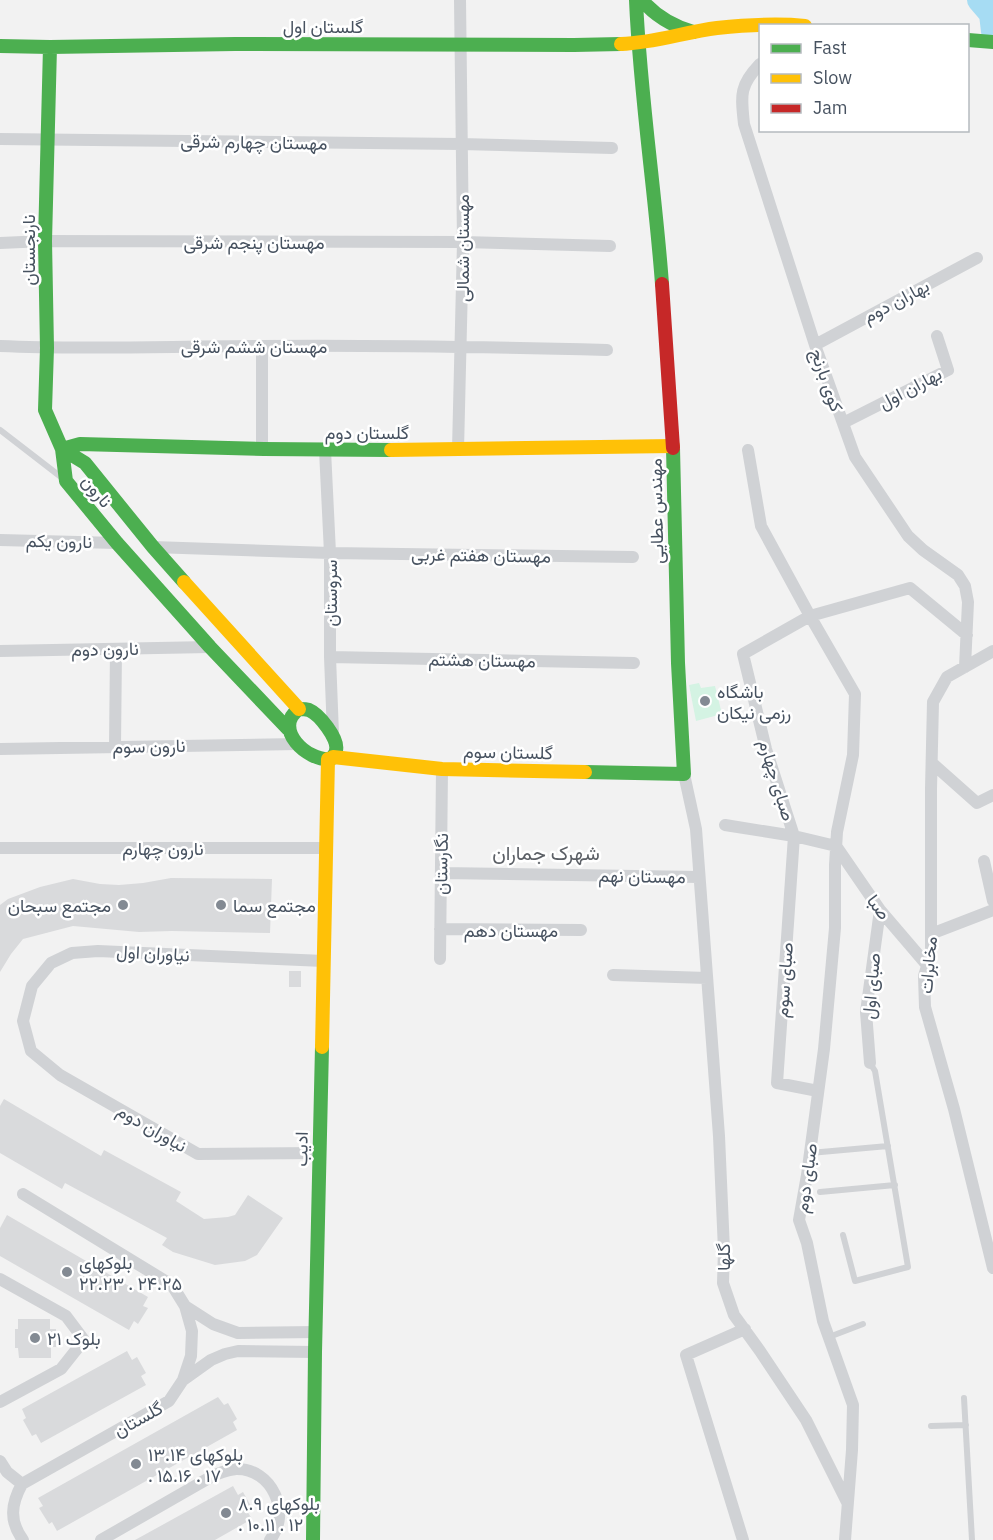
<svg xmlns="http://www.w3.org/2000/svg" width="993" height="1540" font-family="'IBM Plex Sans',Vazirmatn,sans-serif">
  <style>
    .green { fill: #d4f3e3 }
    .lines { fill: none; stroke-linecap: round; stroke-linejoin: round }
    .river { stroke: #a6dcf3; stroke-width: 24 }
    .building { fill: #d9dadc }
    .lane { stroke: #d0d2d5; stroke-width: 6 }
    .street { stroke: #d0d2d5; stroke-width: 12 }
    .fast { stroke: #4caf50; stroke-width: 14 }
    .slow { stroke: #ffc107; stroke-width: 14 }
    .jam { stroke: #c62828; stroke-width: 14 }
    .poi-dot { fill: #838a93; stroke: #fff; stroke-width: 2 }
    .labels { text-anchor: middle; dominant-baseline: central; stroke-width: 5; stroke-linejoin: round; paint-order: stroke }
    .street-label { font-size: 18px; fill: #475260; stroke: #fff }
    .poi-label { font-size: 18px; fill: #475260; stroke: #fff; text-anchor: start }
    .neighbourhood-label { font-size: 20px; fill: #5c6066; stroke: #fff }
  </style>
  <rect width="100%" height="100%" fill="#f2f2f2"/>
  <!-- green -->
  <path class="green" d="M699 683 701 688 715 686 722 714 696 721 689 685Z"/>
  <g class="lines">
    <!-- river -->
    <path class="river" d="M979 0 991 14 993 31"/>
  </g>
  <!-- building -->
  <path class="building" d="M171 878 272 879 270 933 172 931 139 932 73 926 23 939 11 954 0 972V905L8 899 40 887 73 879 100 884 119 885 143 883Z
    M289 971H301V987H289Z
    M4 1099 101 1156 104 1150 181 1192 176 1201 204 1219 228 1217 235 1215 248 1195 283 1218 257 1255 245 1261 215 1265 173 1252 162 1245 167 1238 65 1183 62 1189 0 1153V1106Z
    M7 1215 148 1297 143 1306 148 1308 138 1324 134 1321 129 1330 0 1256V1228Z
    M18 1319H50V1329H56V1347H51V1358H19L18 1348H15V1329H18Z
    M127 1351 132 1360 137 1357 146 1373 141 1376 146 1385 41 1443 36 1434 32 1436 23 1420 26 1418 22 1409Z
    M218 1397 224 1405 228 1403 237 1419 233 1422 237 1430 57 1531 52 1522 49 1524 39 1508 43 1506 38 1498Z
    M233 1486 238 1495 243 1492 252 1508 247 1511 252 1519 215 1540H135Z"/>
  <g class="lines">
    <!-- lane -->
    <path class="lane" d="M0 430 61 477
      M810 1153 888 1146
      M820 1192 895 1185
      M843 1235 855 1281 908 1267 875 1071 870 1063
      M829 1337 863 1324
      M964 1398 972 1540
      M931 1426 966 1425"/>
    <!-- street -->
    <path class="street" d="M760 64C739 86 741 95 744 124L815 345 855 457 908 536 923 550 958 575 965 586 968 602 965 667
      M0 139 461 144 612 148
      M0 243 45 241 463 242 610 246
      M815 345 977 258
      M0 346C87 350 173 346 260 346 376 345 491 347 607 350
      M262 346V449
      M843 423 948 370 937 336
      M325 450 330 553V657L333 734
      M458 450 463 242 460 0
      M748 450 761 526 810 616 855 694 853 755 837 832 835 865V928L824 1049 807 1175 799 1220 807 1243 823 1321 853 1405 852 1450 845 1540
      M0 540 117 543
      M153 547 330 553 633 557
      M0 651 210 647
      M993 651 947 677 933 702 931 789V953L924 976 925 1007 954 1109 993 1268
      M330 657 634 663
      M115 747 116 649
      M0 749 298 744
      M932 763 977 803 993 795
      M684 774 696 829 719 1136 724 1250 723 1283 734 1315 760 1351 806 1420 847 1502
      M725 825 794 836 836 846
      M836 846 880 910 927 965
      M0 848H326
      M984 861 993 901
      M441 873 699 877
      M440 929 581 930
      M931 934 993 910
      M440 959 442 769
      M613 975 707 978
      M870 1063 866 1012 880 910
      M818 1091 777 1083 794 836 766 749 743 654 810 616 910 588 967 635
      M319 1153 198 1154 60 1075 31 1051 23 1021 32 986 51 963 72 953 98 951 324 961
      M23 1194 172 1285 185 1306 192 1331 191 1356 183 1380 169 1401 22 1484C11 1504 9 1521 23 1540
      M0 1279 66 1316 84 1340 61 1369 0 1402
      M185 1306 213 1324 238 1333 316 1332
      M183 1380 211 1360 225 1354 238 1351 315 1352
      M0 1461 7 1472 22 1484
      M101 1540 209 1478C218 1473 226 1470 236 1469 272 1468 292 1513 270 1540
      M743 1540 686 1355 745 1329"/>
    <!-- fast -->
    <path class="fast" d="M636 0C640 95 655 189 662 284
      M642 0C656 17 673 26 693 32
      M968 40 993 42
      M0 46 50 47 235 44 574 45 621 44
      M50 47 45 241 47 348 45 410 62 449 80 444 264 449 391 450
      M184 582 153 547 85 463 62 449 66 481 117 543 210 647 288 729
      M299 709C302 709 306 709 309 710 319 714 339 739 336 750 336 753 333 756 331 759 307 762 272 728 299 709Z
      M585 772 684 774 678 663 673 448
      M313 1540 315 1352 322 1047"/>
    <!-- slow -->
    <path class="slow" d="M621 44C654 43 685 32 717 28 746 25 776 23 805 26
      M391 450 673 446
      M184 582 299 709
      M333 757 442 769 585 772
      M322 1047 328 759"/>
    <!-- jam -->
    <path class="jam" d="M662 284 673 448"/>
  </g>
  <!-- markers -->
  <g class="poi-dot">
    <circle cx="705" cy="701" r="6"/>
    <circle cx="123" cy="905" r="6"/>
    <circle cx="221" cy="905" r="6"/>
    <circle cx="67" cy="1272" r="6"/>
    <circle cx="35" cy="1338" r="6"/>
    <circle cx="136" cy="1464" r="6"/>
    <circle cx="226" cy="1513" r="6"/>
  </g>
  <g class="labels">
    <!-- street labels -->
    <g class="street-label">
      <text x="323" y="26">گلستان اول</text>
      <text transform="translate(254 142) rotate(1)">مهستان چهارم شرقی</text>
      <text x="254" y="242">مهستان پنجم شرقی</text>
      <text transform="translate(462 248) rotate(-90)">مهستان شمالی</text>
      <text transform="translate(28 250) rotate(-90)">نارنجستان</text>
      <text transform="translate(896 301) rotate(-28)">بهاران دوم</text>
      <text x="254" y="346">مهستان ششم شرقی</text>
      <text transform="translate(827 380) rotate(71)">کوی بارنج</text>
      <text transform="translate(910 388) rotate(-28)">بهاران اول</text>
      <text x="367" y="432">گلستان دوم</text>
      <text transform="translate(97 491) rotate(50)">نارون</text>
      <text transform="translate(656 511) rotate(-91)">مهندس عطایی</text>
      <text transform="translate(59 541) rotate(1)">نارون یکم</text>
      <text transform="translate(481 555) rotate(1)">مهستان هفتم غربی</text>
      <text transform="translate(330 593) rotate(-90)">سروستان</text>
      <text transform="translate(105 649) rotate(-1)">نارون دوم</text>
      <text transform="translate(482 660) rotate(1)">مهستان هشتم</text>
      <text transform="translate(149 746) rotate(-1)">نارون سوم</text>
      <text transform="translate(508 752) rotate(1)">گلستان سوم</text>
      <text transform="translate(777 780) rotate(73)">صبای چهارم</text>
      <text x="163" y="848">نارون چهارم</text>
      <text transform="translate(441 864) rotate(-89)">نگارستان</text>
      <text transform="translate(642 876) rotate(1)">مهستان نهم</text>
      <text transform="translate(879 907) rotate(53)">صبا</text>
      <text x="511" y="930">مهستان دهم</text>
      <text transform="translate(153 953) rotate(3)">نیاوران اول</text>
      <text transform="translate(928 965) rotate(-85)">مخابرات</text>
      <text transform="translate(784 980) rotate(-86)">صبای سوم</text>
      <text transform="translate(871 986) rotate(-85)">صبای اول</text>
      <text transform="translate(152 1128) rotate(30)">نیاوران دوم</text>
      <text transform="translate(301 1149) rotate(-89)">ادیب</text>
      <text transform="translate(806 1178) rotate(-82)">صبای دوم</text>
      <text transform="translate(723 1257) rotate(-90)">گلها</text>
      <text transform="translate(138 1419) rotate(-29)">گلستان</text>
    </g>
    <!-- poi labels -->
    <g class="poi-label">
      <text x="717" y="691">باشگاه<tspan x="717" dy="21">رزمی نیکان</tspan></text>
      <text x="111" y="905" text-anchor="end">مجتمع سبحان</text>
      <text x="233" y="905">مجتمع سما</text>
      <text x="79" y="1262">بلوکهای<tspan x="79" dy="21">۲۲.۲۳ . ۲۴.۲۵</tspan></text>
      <text x="47" y="1338">بلوک ۲۱</text>
      <text x="148" y="1454">بلوکهای ۱۳.۱۴<tspan x="148" dy="21">. ۱۵.۱۶ . ۱۷</tspan></text>
      <text x="238" y="1503">بلوکهای ۸.۹<tspan x="238" dy="21">. ۱۰.۱۱ . ۱۲</tspan></text>
    </g>
    <!-- neighbourhood labels -->
    <g class="neighbourhood-label">
      <text x="546" y="852">شهرک جماران</text>
    </g>
  </g>
  <!-- legend -->
  <rect x="759" y="24" width="210" height="108" fill="#ffffff" stroke="#b5babf" stroke-width="1.5"/>
  <rect x="771" y="44" width="30" height="9" fill="#4caf50" stroke="#b5babf" stroke-width="1.5"/>
  <text x="813" y="54" font-size="18" fill="#475260">Fast</text>
  <rect x="771" y="74" width="30" height="9" fill="#ffc107" stroke="#b5babf" stroke-width="1.5"/>
  <text x="813" y="84" font-size="18" fill="#475260">Slow</text>
  <rect x="771" y="104" width="30" height="9" fill="#c62828" stroke="#b5babf" stroke-width="1.5"/>
  <text x="813" y="114" font-size="18" fill="#475260">Jam</text>
</svg>
